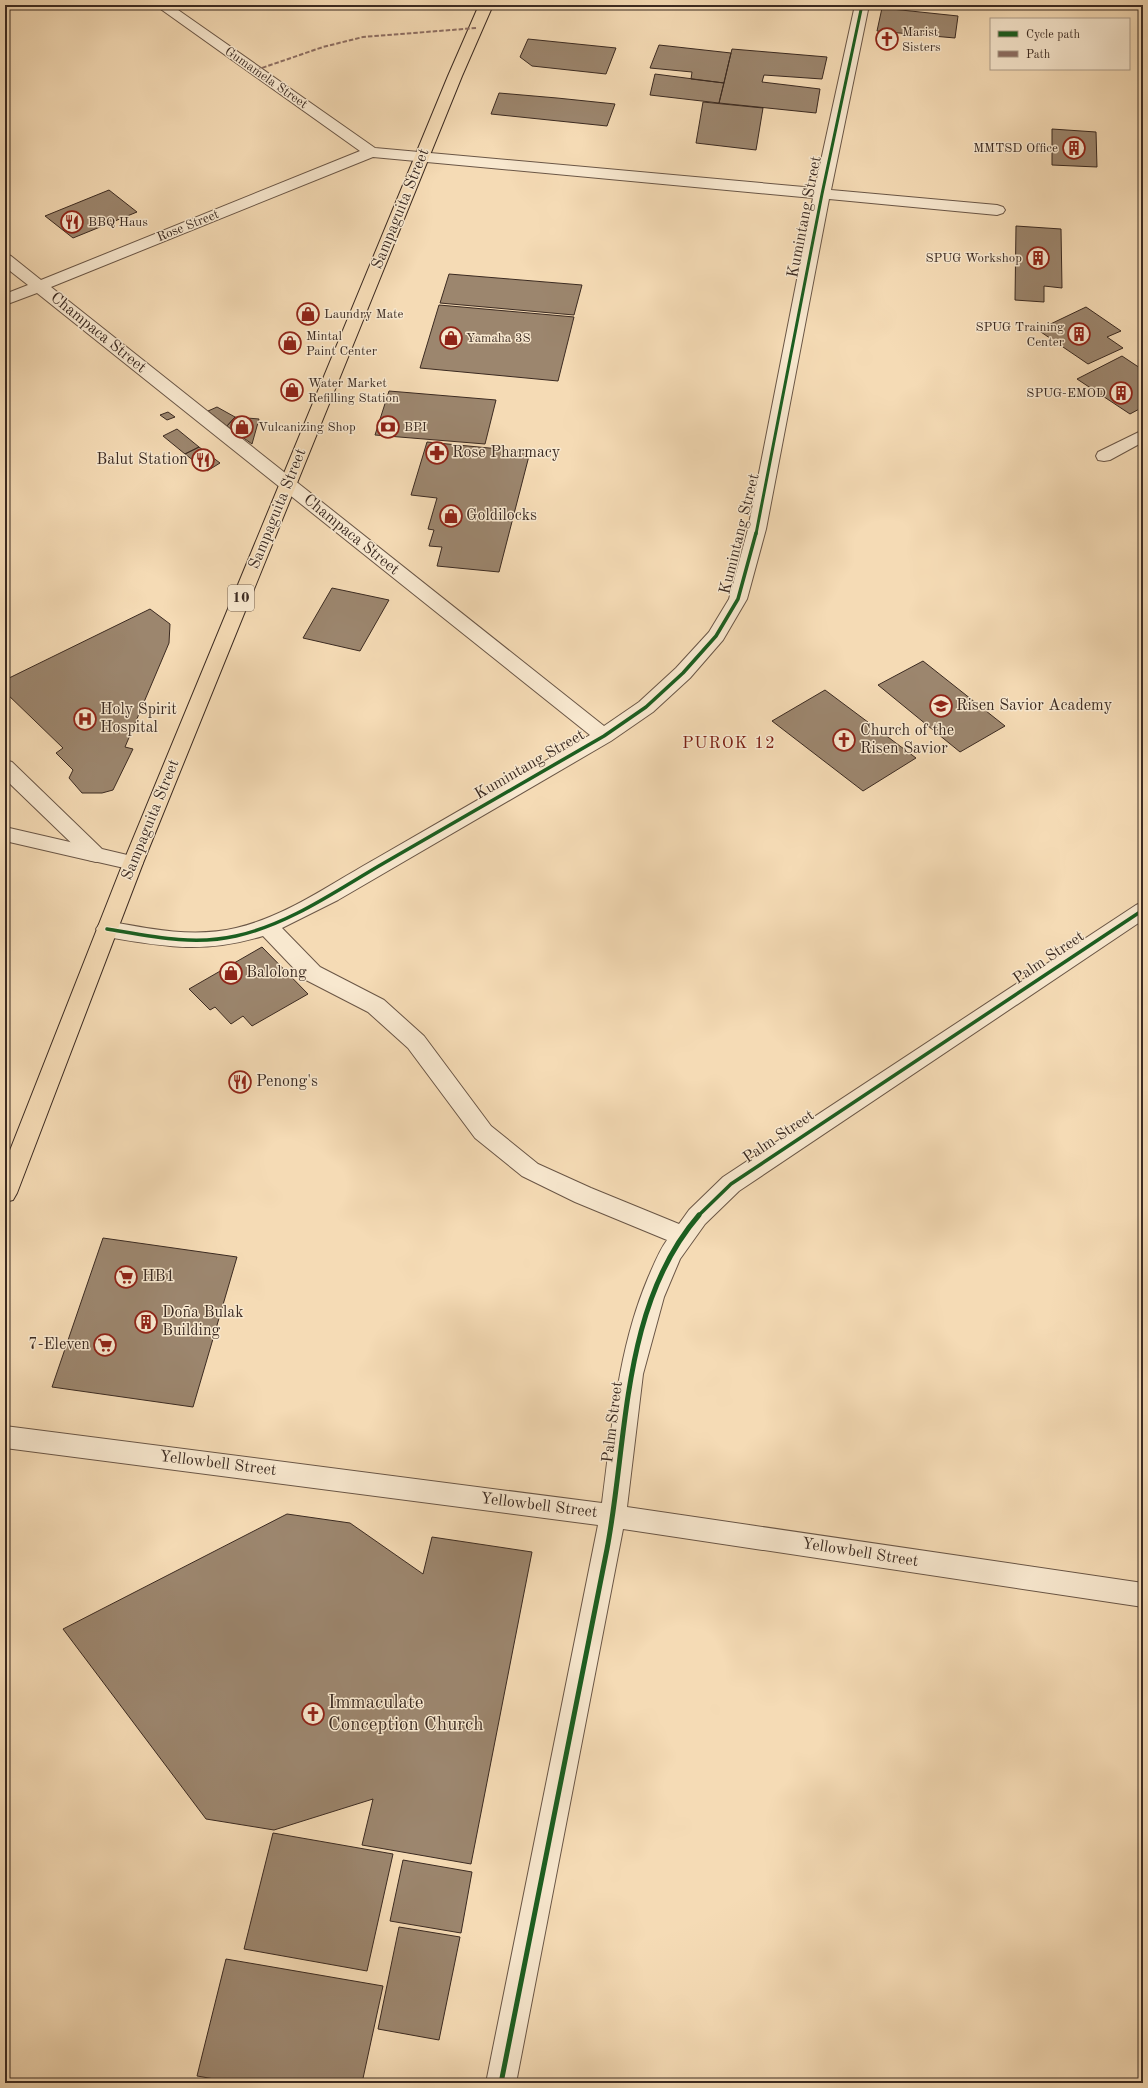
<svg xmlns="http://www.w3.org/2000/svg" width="1148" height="2088" font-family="'Old Standard TT',serif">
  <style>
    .building { fill: #9c866e; stroke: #3b2a21 }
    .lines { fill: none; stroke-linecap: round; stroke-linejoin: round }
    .service-casing { stroke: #6a5646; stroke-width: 2 }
    .minor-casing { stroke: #6a5646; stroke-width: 2 }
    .tertiary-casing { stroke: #6a5646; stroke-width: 2 }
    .trunk-casing { stroke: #3b2a21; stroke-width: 2 }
    .service { fill: #f8e8cf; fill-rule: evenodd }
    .minor { fill: #f8e8cf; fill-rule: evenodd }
    .tertiary { fill: #f8e8cf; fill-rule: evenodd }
    .trunk { fill: #f5dbb5; fill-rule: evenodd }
    .quiet { stroke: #8d6e63; stroke-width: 2; stroke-dasharray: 4.5 2; stroke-linecap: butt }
    .cycleway-far2-casing { stroke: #f8e8cf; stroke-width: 5 }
    .cycleway-far1-casing { stroke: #f8e8cf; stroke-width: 6 }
    .cycleway-casing { stroke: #f8e8cf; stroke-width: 8 }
    .cycleway-far2 { stroke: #1b5e20; stroke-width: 3 }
    .cycleway-far1 { stroke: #1b5e20; stroke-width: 3.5 }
    .cycleway { stroke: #1b5e20; stroke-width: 5 }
    .labels { text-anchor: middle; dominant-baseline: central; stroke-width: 3; stroke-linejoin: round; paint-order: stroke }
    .far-poi-label { font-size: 13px; fill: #3b2a21; stroke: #f8e8cf; text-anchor: start }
    .far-street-label { font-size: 13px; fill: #3b2a21; stroke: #f8e8cf }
    .shield { fill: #f8e8cf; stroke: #746355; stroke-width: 1 }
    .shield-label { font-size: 15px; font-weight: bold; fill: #3b2a21 }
    .street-label { font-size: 16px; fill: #3b2a21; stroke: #f8e8cf }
    .poi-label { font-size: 16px; fill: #3b2a21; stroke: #f8e8cf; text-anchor: start }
    .neighbourhood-label { font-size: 17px; letter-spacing: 1px; fill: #7a1f14; stroke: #f8e8cf }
    .near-poi-label { font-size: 19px; fill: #3b2a21; stroke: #f8e8cf; text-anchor: start }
  </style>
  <rect width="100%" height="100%" fill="#f5dbb5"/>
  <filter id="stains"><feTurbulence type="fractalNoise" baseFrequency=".005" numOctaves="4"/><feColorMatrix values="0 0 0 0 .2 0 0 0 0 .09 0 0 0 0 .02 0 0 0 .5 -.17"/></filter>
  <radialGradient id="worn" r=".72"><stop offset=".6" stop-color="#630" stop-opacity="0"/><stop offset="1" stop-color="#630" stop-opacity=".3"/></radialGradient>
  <!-- building -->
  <path class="building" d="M781 5H827L826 9Z
    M882 8 958 16 955 38 877 31Z
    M528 39 616 48 606 74 532 66 520 57Z
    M659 45 731 53 724 83 691 79 692 72 650 68Z
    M732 49 827 57 822 79 764 75 762 82 820 89 816 113 719 103Z
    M655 74 724 83 719 103 650 95Z
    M499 93 557 98 615 104 607 126 491 114Z
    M703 102 763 108 756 150 696 143Z
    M1052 129 1096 132 1097 167 1052 165Z
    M109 190 137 212 73 238 45 216Z
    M1016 226 1061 229 1062 288 1044 286V302L1015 300Z
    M449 274 582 285 574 315 440 303Z
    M439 305 574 317 558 381 420 368Z
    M1086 307 1121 331 1107 337 1123 348 1088 364 1038 330Z
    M1122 356 1143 370V407L1130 414 1077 379Z
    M389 391 496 400 485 444 375 435Z
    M217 407 235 417 227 426 208 411Z
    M168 412 175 417 167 420 160 415Z
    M235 417 259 419 252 444 227 426Z
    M177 429 199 447 185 454 163 436Z
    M427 442 530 452 499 572 437 566 442 547 429 546 434 530 428 529 437 498 411 495Z
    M199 447 220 463 207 471 185 454Z
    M332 588 389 600 360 651 303 638Z
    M150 609 170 624 169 643 125 747 133 749 113 790 102 793H82L69 778 73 770 56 753 63 748 5 692V680Z
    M923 661 1005 726 960 752 878 685Z
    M825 690 916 758 863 791 772 721Z
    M262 947 308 994 252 1026 243 1016 231 1024 215 1007 210 1010 189 989Z
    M103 1238 237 1257 193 1407 52 1387Z
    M287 1514 350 1523 423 1574 432 1537 532 1552 471 1864 362 1845 373 1799 274 1830 206 1819 63 1629Z
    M273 1833 393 1854 367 1971 244 1949Z
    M403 1860 472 1872 461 1933 390 1921Z
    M399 1927 460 1937 439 2040 378 2029Z
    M226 1959 383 1986 362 2083H238L197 2076Z"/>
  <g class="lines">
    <!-- service casing -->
    <g class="service-casing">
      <path id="service" d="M1143 430V442L1110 460 1104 461 1098 460 1096 456 1098 452Z"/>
    </g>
    <!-- minor casing -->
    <g class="minor-casing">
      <path id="minor" d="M155 5H171L375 148 815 188 855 5H869L831 190 997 205 1003 207 1005 210 1003 213 997 215 829 199 766 529 747 599 723 640 690 678 653 712 611 741 338 900 282 928 320 967 384 1000 424 1036 491 1126 538 1164 591 1188 679 1224 689 1210 723 1177 1136 905 1143 902V920L739 1191 705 1224 680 1259 664 1297 643 1374 627 1507 1143 1583V1607L623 1529 516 2083H486L598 1525 5 1448V1426L602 1503C612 1427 618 1349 648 1278 654 1264 659 1251 667 1240L575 1202 522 1176 475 1138 408 1048 368 1012 304 979 263 936C204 954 166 947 107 937L100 935 96 929 100 923 107 921C149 929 194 938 236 928 287 916 332 883 377 858 448 817 519 776 590 735L37 293 5 305V294L28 285 5 267V254L11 256 41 280 360 151ZM373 157 813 198 748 529 729 599 709 632 676 668 639 702 604 726 51 287Z
        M5 827 96 848 103 850 106 855 103 860 96 862 5 841Z"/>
    </g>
    <!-- tertiary casing -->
    <g class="tertiary-casing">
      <path id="tertiary" d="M5 760 12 762 102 849 140 858 143 863 140 868 133 870 89 860 5 779Z"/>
    </g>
    <!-- trunk casing -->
    <g class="trunk-casing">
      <path id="trunk" d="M479 5H493L462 76 143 863 17 1193 13 1200 5 1202V1163L123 863 448 76Z"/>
    </g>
    <!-- service -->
    <use href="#service" class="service"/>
    <!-- minor -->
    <use href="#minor" class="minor"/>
    <!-- tertiary -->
    <use href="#tertiary" class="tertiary"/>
    <!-- trunk -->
    <use href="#trunk" class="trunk"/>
    <!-- quiet -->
    <path class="quiet" d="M256 70 323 47 363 37 476 28"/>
    <!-- cycleway-far2 casing -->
    <g class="cycleway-far2-casing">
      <path id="cycleway-far2" d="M756 534 822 194 862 5"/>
    </g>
    <!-- cycleway-far1 casing -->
    <g class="cycleway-far1-casing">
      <path id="cycleway-far1" d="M107 929C149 936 193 946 236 936 290 924 337 890 384 863 458 821 531 778 604 736L646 707 683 673 716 636 738 599 756 533
        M698 1216 731 1184 1143 910"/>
    </g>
    <!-- cycleway casing -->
    <g class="cycleway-casing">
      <path id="cycleway" d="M501 2083C536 1905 571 1727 607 1549 628 1439 621 1305 699 1215"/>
    </g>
    <!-- cycleway-far2 -->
    <use href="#cycleway-far2" class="cycleway-far2"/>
    <!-- cycleway-far1 -->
    <use href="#cycleway-far1" class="cycleway-far1"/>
    <!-- cycleway -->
    <use href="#cycleway" class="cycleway"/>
  </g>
  <!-- icons -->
  <defs>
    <g id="church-ring" transform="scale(1.15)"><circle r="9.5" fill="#f8e8cf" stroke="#8f2418" stroke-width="1.5"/><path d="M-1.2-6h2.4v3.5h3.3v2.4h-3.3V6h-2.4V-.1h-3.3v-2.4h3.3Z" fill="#8f2418"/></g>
    <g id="building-ring" transform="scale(1.15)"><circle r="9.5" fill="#f8e8cf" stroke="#8f2418" stroke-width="1.5"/><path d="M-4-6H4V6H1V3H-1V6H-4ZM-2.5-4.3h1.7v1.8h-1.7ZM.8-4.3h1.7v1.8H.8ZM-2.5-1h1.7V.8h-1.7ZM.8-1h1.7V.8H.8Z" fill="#8f2418"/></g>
    <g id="restaurant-ring" transform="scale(1.15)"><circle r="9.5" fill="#f8e8cf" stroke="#8f2418" stroke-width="1.5"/><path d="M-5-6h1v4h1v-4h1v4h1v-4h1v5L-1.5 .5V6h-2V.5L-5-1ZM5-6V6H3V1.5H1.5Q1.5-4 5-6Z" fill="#8f2418"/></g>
    <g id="shop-ring" transform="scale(1.15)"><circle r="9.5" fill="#f8e8cf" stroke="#8f2418" stroke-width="1.5"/><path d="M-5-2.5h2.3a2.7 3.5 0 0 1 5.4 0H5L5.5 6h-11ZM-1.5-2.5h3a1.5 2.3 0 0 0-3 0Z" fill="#8f2418"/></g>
    <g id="bank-ring" transform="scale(1.15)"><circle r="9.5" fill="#f8e8cf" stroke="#8f2418" stroke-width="1.5"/><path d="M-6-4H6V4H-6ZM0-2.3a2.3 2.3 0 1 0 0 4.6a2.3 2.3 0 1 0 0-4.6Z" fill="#8f2418"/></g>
    <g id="pharmacy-ring" transform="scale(1.15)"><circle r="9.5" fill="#f8e8cf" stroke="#8f2418" stroke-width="1.5"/><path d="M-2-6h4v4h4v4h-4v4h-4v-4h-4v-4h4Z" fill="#8f2418"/></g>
    <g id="school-ring" transform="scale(1.15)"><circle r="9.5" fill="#f8e8cf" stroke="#8f2418" stroke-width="1.5"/><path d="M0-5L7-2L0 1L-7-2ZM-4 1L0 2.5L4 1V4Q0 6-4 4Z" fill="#8f2418"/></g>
    <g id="hospital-ring" transform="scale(1.15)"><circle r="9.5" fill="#f8e8cf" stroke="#8f2418" stroke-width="1.5"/><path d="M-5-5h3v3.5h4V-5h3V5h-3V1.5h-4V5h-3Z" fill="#8f2418"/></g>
    <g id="supermarket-ring" transform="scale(1.15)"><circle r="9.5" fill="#f8e8cf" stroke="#8f2418" stroke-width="1.5"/><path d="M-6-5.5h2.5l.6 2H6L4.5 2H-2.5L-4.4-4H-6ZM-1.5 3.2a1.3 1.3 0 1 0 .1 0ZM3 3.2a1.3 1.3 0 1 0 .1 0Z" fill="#8f2418"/></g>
  </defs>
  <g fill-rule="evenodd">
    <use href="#church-ring" x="887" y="39"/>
    <use href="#building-ring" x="1074" y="148"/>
    <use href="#restaurant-ring" x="72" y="222"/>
    <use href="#building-ring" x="1038" y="258"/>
    <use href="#shop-ring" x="308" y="314"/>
    <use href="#building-ring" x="1079" y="334"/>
    <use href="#shop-ring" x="451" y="338"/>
    <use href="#shop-ring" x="290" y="343"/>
    <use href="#shop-ring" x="292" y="390"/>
    <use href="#building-ring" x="1121" y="393"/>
    <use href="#shop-ring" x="242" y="427"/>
    <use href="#bank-ring" x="388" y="427"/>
    <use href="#pharmacy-ring" x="437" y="453"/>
    <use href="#restaurant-ring" x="203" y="460"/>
    <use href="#shop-ring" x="451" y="516"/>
    <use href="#school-ring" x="941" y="706"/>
    <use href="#hospital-ring" x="85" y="719"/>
    <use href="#church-ring" x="844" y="740"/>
    <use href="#shop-ring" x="231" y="973"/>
    <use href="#restaurant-ring" x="240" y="1082"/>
    <use href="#supermarket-ring" x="126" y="1277"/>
    <use href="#building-ring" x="146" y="1322"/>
    <use href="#supermarket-ring" x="105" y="1345"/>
    <use href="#church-ring" x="313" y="1714"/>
  </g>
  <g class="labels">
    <!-- far-poi labels -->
    <g class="far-poi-label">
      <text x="902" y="32">Marist<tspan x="902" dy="15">Sisters</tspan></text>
      <text x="1058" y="148" text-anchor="end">MMTSD Office</text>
      <text x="88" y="222">BBQ Haus</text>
      <text x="1022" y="258" text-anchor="end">SPUG Workshop</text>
      <text x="324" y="314">Laundry Mate</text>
      <text x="1064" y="327" text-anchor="end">SPUG Training<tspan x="1064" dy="15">Center</tspan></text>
      <text x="306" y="336">Mintal<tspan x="306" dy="15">Paint Center</tspan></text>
      <text x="466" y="338">Yamaha 3S</text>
      <text x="308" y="383">Water Market<tspan x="308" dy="15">Refilling Station</tspan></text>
      <text x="1106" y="393" text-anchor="end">SPUG-EMOD</text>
      <text x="258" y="427">Vulcanizing Shop</text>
      <text x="404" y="427">BPI</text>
    </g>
    <!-- far-street labels -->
    <g class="far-street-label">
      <text transform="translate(266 78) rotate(35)">Gumamela Street</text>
      <text transform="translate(188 226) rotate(-22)">Rose Street</text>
    </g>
    <!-- shield labels -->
    <rect class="shield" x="228" y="585" width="26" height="26" rx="3"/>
    <g class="shield-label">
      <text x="241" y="598">10</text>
    </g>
    <!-- street labels -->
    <g class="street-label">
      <text transform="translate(401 209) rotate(-68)">Sampaguita Street</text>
      <text transform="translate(805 217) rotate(-79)">Kumintang Street</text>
      <text transform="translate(98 333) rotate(39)">Champaca Street</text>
      <text transform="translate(278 509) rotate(-68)">Sampaguita Street</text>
      <text transform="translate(740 534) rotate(-76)">Kumintang Street</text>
      <text transform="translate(351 535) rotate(39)">Champaca Street</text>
      <text transform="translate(530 765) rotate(-30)">Kumintang Street</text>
      <text transform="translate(151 820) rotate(-68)">Sampaguita Street</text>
      <text transform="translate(1049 958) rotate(-34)">Palm Street</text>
      <text transform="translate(779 1137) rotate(-34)">Palm Street</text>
      <text transform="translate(613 1422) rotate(-83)">Palm Street</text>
      <text transform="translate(218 1464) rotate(7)">Yellowbell Street</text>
      <text transform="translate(539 1506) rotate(7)">Yellowbell Street</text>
      <text transform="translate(860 1553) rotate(9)">Yellowbell Street</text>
    </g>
    <!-- poi labels -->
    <g class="poi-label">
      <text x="452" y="453">Rose Pharmacy</text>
      <text x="188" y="460" text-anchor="end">Balut Station</text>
      <text x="466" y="516">Goldilocks</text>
      <text x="956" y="706">Risen Savior Academy</text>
      <text x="100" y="710">Holy Spirit<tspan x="100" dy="18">Hospital</tspan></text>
      <text x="860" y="731">Church of the<tspan x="860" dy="18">Risen Savior</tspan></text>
      <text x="246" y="973">Balolong</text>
      <text x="256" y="1082">Penong's</text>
      <text x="142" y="1277">HB1</text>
      <text x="162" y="1313">Doña Bulak<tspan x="162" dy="18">Building</tspan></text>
      <text x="90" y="1345" text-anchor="end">7-Eleven</text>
    </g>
    <!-- neighbourhood labels -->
    <g class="neighbourhood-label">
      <text x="729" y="743">PUROK 12</text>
    </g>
    <!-- near-poi labels -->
    <g class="near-poi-label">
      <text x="328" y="1703">Immaculate<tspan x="328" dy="22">Conception Church</tspan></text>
    </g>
  </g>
  <!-- margin -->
  <rect width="1148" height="2088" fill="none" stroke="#f5dbb5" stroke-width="20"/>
  <rect x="6" y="6" width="1136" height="2076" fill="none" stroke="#3b2a21" stroke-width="2"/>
  <rect x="10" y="10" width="1128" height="2068" fill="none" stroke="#3b2a21"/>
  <!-- legend -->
  <rect x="990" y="18" width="140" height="52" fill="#f8e8cf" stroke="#ac9c89"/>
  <rect x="998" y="31" width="20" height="6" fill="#1b5e20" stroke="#ac9c89"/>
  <text x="1026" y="38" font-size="12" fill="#3b2a21">Cycle path</text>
  <rect x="998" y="51" width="20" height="6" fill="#8d6e63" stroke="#ac9c89"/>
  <text x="1026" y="58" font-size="12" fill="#3b2a21">Path</text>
  <rect width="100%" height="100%" filter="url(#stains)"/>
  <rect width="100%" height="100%" fill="url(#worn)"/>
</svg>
